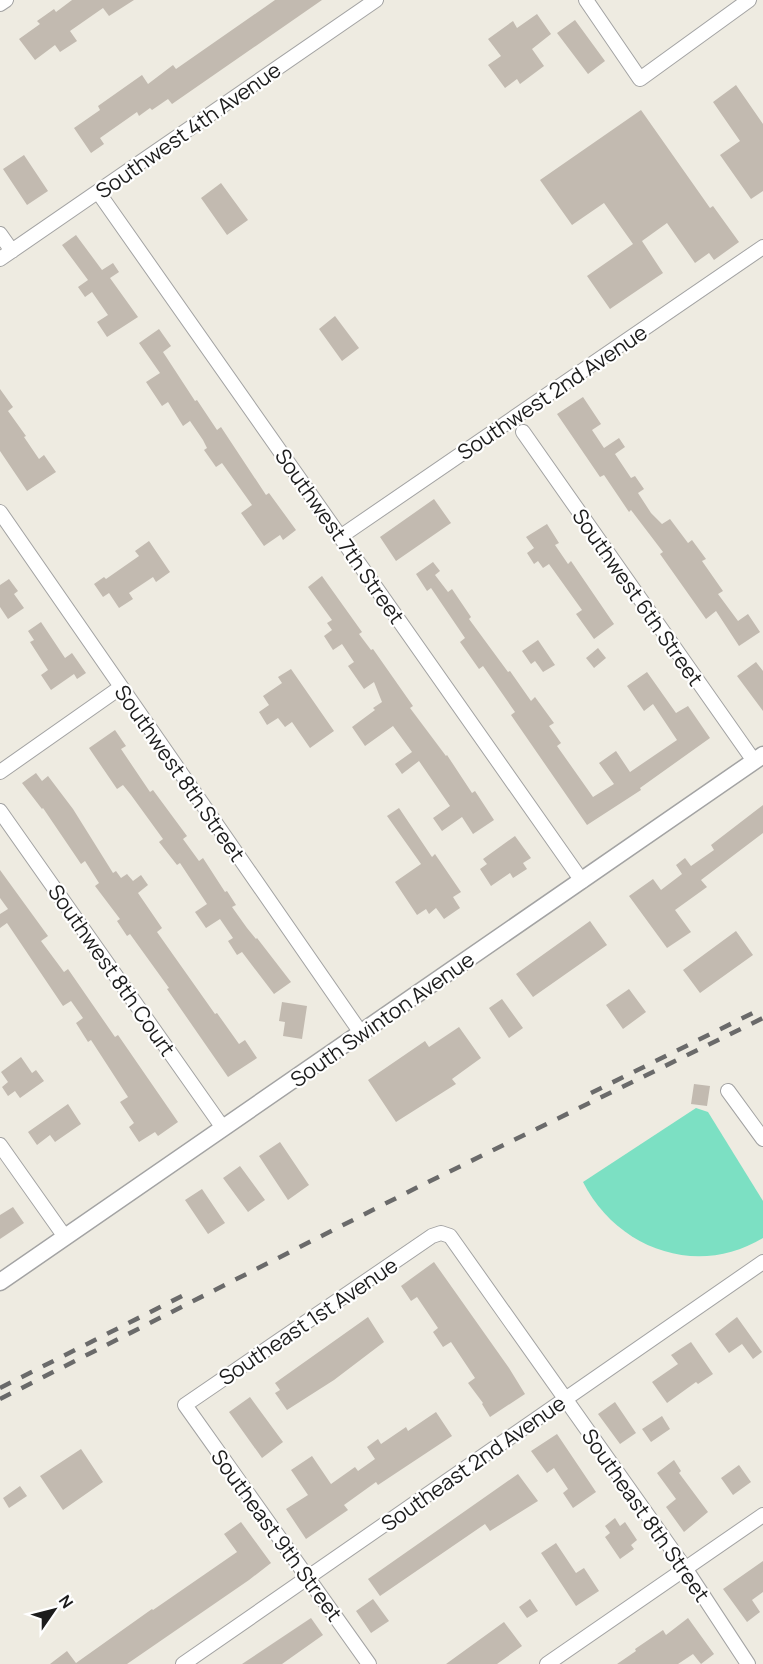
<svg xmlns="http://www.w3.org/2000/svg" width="763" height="1664" font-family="Manrope,sans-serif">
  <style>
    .pitch { fill: #7ce0c3 }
    .building { fill: #c2bab0 }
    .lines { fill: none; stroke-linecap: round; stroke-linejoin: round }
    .minor-casing { stroke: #a3a3a3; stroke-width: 16 }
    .tertiary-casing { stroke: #a3a3a3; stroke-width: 19 }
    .minor { stroke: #fff; stroke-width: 14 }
    .tertiary { stroke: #fff; stroke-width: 16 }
    .rail { stroke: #6a6a6a; stroke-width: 4.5; stroke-dasharray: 12 12; stroke-linecap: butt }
    .labels { text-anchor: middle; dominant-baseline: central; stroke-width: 4.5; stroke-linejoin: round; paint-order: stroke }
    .street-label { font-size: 21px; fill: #1c1c1c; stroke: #fff }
  </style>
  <rect width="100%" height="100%" fill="#eeebe1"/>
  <!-- pitch -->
  <path class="pitch" d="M696 1108 708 1112 763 1201V1238C697 1278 617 1249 583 1182Z"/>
  <!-- building -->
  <path class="building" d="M72 0H134L109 16 103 8 70 31 77 41 60 52 55 45 35 60 19 39 40 24 37 21 54 9 56 12Z
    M275 0H322L172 104 168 99 152 110 150 108 139 116 137 112 100 138 104 144 91 153 74 128 100 110 98 106 142 75 148 84 173 65 176 69Z
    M537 14 551 34 532 49 544 66 520 84 517 79 505 88 488 65 501 56 488 39 513 21 517 28Z
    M575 20 605 61 588 74 557 33Z
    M736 85 763 124V191L751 199 720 155 740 141 713 102Z
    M641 110 710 208 713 206 739 242 714 260 709 253 695 263 667 223 642 241 663 273 610 309 587 276 633 244 604 203 572 225 540 180Z
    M24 155 48 191 27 205 3 169Z
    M221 183 248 220 227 235 201 198Z
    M76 235 102 270 113 263 119 272 110 278 138 317 107 337 97 322 108 315 92 292 85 297 78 287 88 280 62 245Z
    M335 316 359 348 342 361 319 329Z
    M159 329 171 346 163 352 195 401 197 400 217 430 221 427 266 495 269 493 296 530 283 540 280 535 264 546 241 513 252 505 222 463 216 467 204 450 207 448 203 440 190 421 183 426 168 402 162 406 146 382 160 373 139 343Z
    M0 389 13 407 8 411 26 436 24 437 39 459 44 455 56 472 27 491 0 451Z
    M583 397 601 424 592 430 604 448 619 438 625 447 615 454 631 478 635 476 644 489 638 493 651 513 662 524 670 519 688 543 692 540 706 559 702 561 723 591 718 594 738 621 748 614 760 632 739 646 716 611 706 619 660 554 663 552 631 510 629 512 604 475 600 477 557 414Z
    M434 499 451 523 396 561 380 537Z
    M547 524 559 543 555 545 568 564 571 561 614 624 594 639 576 614 582 610 549 564 543 568 538 561 534 564 527 553 534 548 526 537Z
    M149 541 170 572 156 582 153 577 129 593 133 599 119 608 109 593 103 597 94 584 104 577 106 579 139 556 135 551Z
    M433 562 440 571 435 575 448 592 452 589 471 617 469 619 508 672 510 671 531 701 535 697 554 723 549 726 561 743 557 746 593 797 614 784 599 763 616 751 630 772 677 740 653 704 644 711 627 686 647 672 676 713 688 706 710 738 640 788 641 790 587 825 511 715 515 712 483 666 479 669 460 642 465 638 431 588 427 591 416 574Z
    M322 576 362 632 359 634 371 650 373 649 413 706 410 708 446 756 447 755 472 793 475 791 494 820 473 834 462 817 442 831 433 818 450 806 419 761 402 774 395 764 412 752 393 726 365 746 352 727 375 710 373 708 382 702 374 682 364 689 348 666 354 662 342 644 333 650 324 636 332 630 327 623 332 620 308 587Z
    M9 579 18 591 14 594 24 608 8 619 0 607V585Z
    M41 622 65 658 72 653 86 673 77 679 74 674 51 690 41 675 48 670 30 642 34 640 28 631Z
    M538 640 555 665 543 672 535 661 531 664 522 651Z
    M598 648 606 658 594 668 586 658Z
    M756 662 763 671V711L737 676Z
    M291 669 334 731 310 748 292 722 285 727 278 718 267 725 259 712 269 705 263 696 282 683 278 677Z
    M115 730 126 746 121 749 150 792 153 790 187 836 183 839 199 861 203 858 225 892 227 891 236 905 232 907 247 928 256 939 257 938 291 982 274 994 242 952 237 955 228 941 233 938 220 919 206 928 195 912 207 904 180 863 177 865 159 842 163 839 131 795 123 785 117 789 89 748Z
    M36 773 42 781 48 776 73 809 113 873 116 871 121 878 127 874 133 881 141 875 148 885 138 893 162 928 157 932 215 1014 217 1013 239 1044 245 1040 257 1058 228 1077 167 989 169 988 130 934 127 936 117 921 120 919 95 886 99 883 85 861 81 864 43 808 42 809 22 783Z
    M763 805V833L701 880 707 887 675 910 691 932 667 948 629 896 653 879 661 890 682 874 676 865 685 858 691 866 714 850 711 845Z
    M399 808 432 857 435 854 461 892 453 897 460 908 444 919 436 908 429 914 426 909 417 915 395 882 421 864 387 816Z
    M515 836 531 858 523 863 527 869 513 878 510 873 491 886 480 869 487 864 483 859Z
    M0 870 48 936 41 941 64 972 68 969 115 1037 118 1035 178 1122 158 1136 155 1132 139 1142 129 1127 134 1123 120 1102 128 1097 91 1040 88 1042 76 1023 83 1018 71 1001 63 1006 7 923 0 928V914L8 909 0 898Z
    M590 921 607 945 533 997 516 974Z
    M736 931 753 955 700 993 683 970Z
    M629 989 646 1012 623 1029 606 1005Z
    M502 999 523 1028 509 1038 489 1008Z
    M282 1002 307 1006 302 1039 283 1036 285 1022 279 1021Z
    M459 1027 481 1058 452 1079 456 1084 396 1122 368 1080 425 1041 429 1047Z
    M21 1057 32 1073 36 1070 44 1081 20 1098 15 1091 8 1096 2 1087 8 1082 1 1072Z
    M694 1084 710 1086 707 1106 691 1104Z
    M68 1104 81 1124 55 1142 50 1135 37 1145 28 1132Z
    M280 1142 309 1185 288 1200 259 1156Z
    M240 1166 265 1200 248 1212 223 1178Z
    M202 1189 225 1223 208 1234 185 1200Z
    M13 1207 24 1223 0 1239V1215Z
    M434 1262 509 1368 525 1394 490 1417 482 1404 483 1403 468 1383 475 1378 451 1342 443 1347 433 1332 438 1328 417 1297 411 1301 401 1286Z
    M368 1317 384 1342 334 1380 287 1410 275 1393 280 1390 275 1383Z
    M737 1317 762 1352 753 1359 742 1344 729 1353 715 1334Z
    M691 1342 713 1374 698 1384 696 1382 667 1403 652 1382 678 1364 671 1355Z
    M250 1397 283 1442 262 1458 229 1412Z
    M615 1402 636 1433 620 1444 598 1414Z
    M436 1412 452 1436 378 1485 376 1482 344 1505 348 1510 306 1539 286 1509 308 1495 291 1470 312 1456 331 1484 355 1467 358 1471 375 1459 367 1447 378 1439 381 1444 406 1427 408 1431Z
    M662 1416 670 1429 651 1442 642 1429Z
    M557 1434 596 1492 573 1508 563 1493 568 1489 554 1468 547 1473 531 1451Z
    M81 1449 103 1482 63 1510 40 1476Z
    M674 1460 681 1471 679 1473 708 1512 684 1532 666 1507 676 1499 657 1473Z
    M739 1465 751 1482 733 1495 721 1478Z
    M518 1474 538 1501 490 1531 485 1524 380 1596 368 1579Z
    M20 1486 27 1496 9 1508 3 1498Z
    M615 1518 620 1526 625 1522 637 1540 631 1545 634 1549 620 1559 605 1537 610 1533 605 1526Z
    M241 1522 271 1563 249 1580 127 1664H50L67 1651 76 1663 152 1609 153 1610 237 1552 224 1534Z
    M556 1543 576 1573 584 1568 599 1591 576 1606 541 1553Z
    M763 1561V1592L752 1600 760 1612 747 1622 723 1589Z
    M373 1599 389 1621 371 1633 356 1611Z
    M530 1599 538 1611 527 1618 519 1607Z
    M311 1618 323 1635 282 1664H242Z
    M688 1618 714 1654 701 1664 693 1654 678 1664H617L636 1651 635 1649 663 1630 666 1635Z
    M504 1622 522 1646 497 1664H446Z"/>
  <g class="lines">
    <!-- minor casing -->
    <g class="minor-casing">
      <path id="minor" d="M586 0 640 79 749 0
        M0 4 6 0
        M98 192 582 881
        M0 234 12 251
        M0 259 376 0
        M523 432 754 761
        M0 512 361 1033
        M340 537 763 247
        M0 772 121 687
        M0 811 223 1128
        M728 1091 763 1139
        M0 1145 65 1237
        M183 1664 763 1262
        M369 1664 185 1405 432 1236 441 1233 450 1236 685 1568 748 1664
        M547 1664 763 1515"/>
    </g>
    <!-- tertiary casing -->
    <g class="tertiary-casing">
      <path id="tertiary" d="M0 1282 763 755"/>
    </g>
    <!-- minor -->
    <use href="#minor" class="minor"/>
    <!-- tertiary -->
    <use href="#tertiary" class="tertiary"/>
    <!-- rail -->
    <path class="rail" d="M591 1093 763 1008
      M0 1388 182 1296
      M0 1399 422 1185 763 1018"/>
  </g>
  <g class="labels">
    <!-- street labels -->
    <g class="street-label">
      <text transform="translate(188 130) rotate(-35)">Southwest 4th Avenue</text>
      <text transform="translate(552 392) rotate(-34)">Southwest 2nd Avenue</text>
      <text transform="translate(340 536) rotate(55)">Southwest 7th Street</text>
      <text transform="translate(638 597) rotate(55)">Southwest 6th Street</text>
      <text transform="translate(180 773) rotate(55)">Southwest 8th Street</text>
      <text transform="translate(112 970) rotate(55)">Southwest 8th Court</text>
      <text transform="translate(382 1019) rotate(-35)">South Swinton Avenue</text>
      <text transform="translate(308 1321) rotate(-34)">Southeast 1st Avenue</text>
      <text transform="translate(473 1463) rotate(-35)">Southeast 2nd Avenue</text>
      <text transform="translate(646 1515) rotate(55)">Southeast 8th Street</text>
      <text transform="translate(277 1535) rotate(54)">Southeast 9th Street</text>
    </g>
  </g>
  <!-- north arrow -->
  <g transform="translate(54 1610) rotate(55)" stroke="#ffffff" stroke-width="4.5" paint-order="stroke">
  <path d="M0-4.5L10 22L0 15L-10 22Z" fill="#1c1c1c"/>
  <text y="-9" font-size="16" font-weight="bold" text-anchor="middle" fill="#1c1c1c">N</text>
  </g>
</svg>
